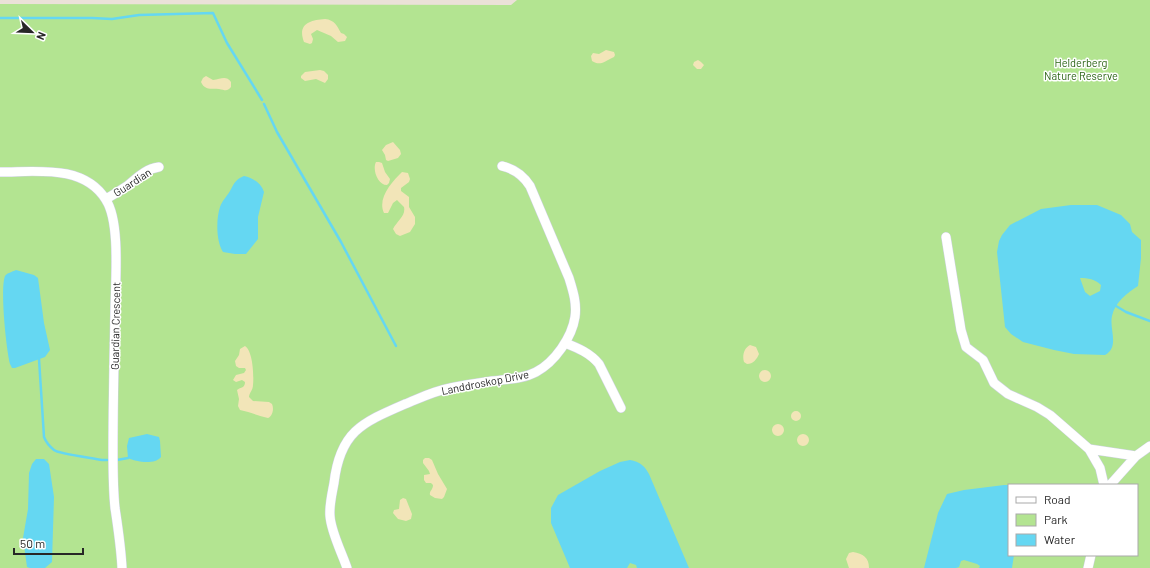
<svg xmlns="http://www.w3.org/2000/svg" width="1150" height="568" font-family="Barlow,sans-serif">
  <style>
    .green { fill: #b3e491; fill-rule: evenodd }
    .sand { fill: #f2e5b8 }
    .water { fill: #65d7f2; fill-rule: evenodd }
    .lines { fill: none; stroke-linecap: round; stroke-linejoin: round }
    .stream { stroke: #65d7f2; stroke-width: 2.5 }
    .minor-casing { stroke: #cdd2e1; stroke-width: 10 }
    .minor { stroke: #fff; stroke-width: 9 }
    .labels { text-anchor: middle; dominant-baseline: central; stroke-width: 3; stroke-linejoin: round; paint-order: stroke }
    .park-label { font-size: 11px; fill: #2c6516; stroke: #fff }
    .street-label { font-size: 11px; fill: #272727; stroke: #fff }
  </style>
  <rect width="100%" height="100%" fill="#ebe1d8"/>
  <!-- green -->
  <path class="green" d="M517 0H1150V568H0V4L511 5ZM1009 485H1137V555H1009Z"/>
  <!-- sand -->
  <path class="sand" d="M325 19C335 20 337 26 341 33L344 34 347 37 345 41 338 42 331 36 317 30 311 34 313 39 312 43 310 44 304 42C297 24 310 20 325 19Z
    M606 50 614 52 615 55 614 57C606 60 601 67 592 61L591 56 593 53 599 54Z
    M698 60 701 62 704 65 701 69H697L693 65 694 62Z
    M320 70 324 71 328 75V79L325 83 316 79 305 81 301 78V76L305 72Z
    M206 76 213 80C221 79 226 75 231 82V87C227 92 225 90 219 89 212 88 205 91 201 82L203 78Z
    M393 142 400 150 401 154 398 158 388 161 386 160 385 155 382 150 386 145Z
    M376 162H379L382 163 385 172 390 179 389 183 387 185C378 185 372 170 376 162Z
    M402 172 408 173 410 179 409 182 401 188V191L409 197V207L415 217V224L410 232 400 236 396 234 393 229C397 221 406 216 404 207L397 200 393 203 388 213H384C377 198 392 182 402 172Z
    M750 345 756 347 759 354C757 359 753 364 747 364L744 362C742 356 744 348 750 345Z
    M245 346C253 351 254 376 253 385 253 390 249 393 249 397L253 401 269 402 272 404C274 408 273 416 268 418 259 416 250 412 240 410L238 406 239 399 237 390C241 387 245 388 245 382L242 380 236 382 233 380 236 375 244 373 246 370 245 368H239L236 366 235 361 239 355 240 349Z
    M759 376a6 6 0 1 1 12 0a6 6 0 1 1-12 0Z
    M791 416a5 5 0 1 1 10 0a5 5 0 1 1-10 0Z
    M772 430a6 6 0 1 1 12 0a6 6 0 1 1-12 0Z
    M797 440a6 6 0 1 1 12 0a6 6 0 1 1-12 0Z
    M425 458H429L432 460 438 474 447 489 444 497 442 499 435 498 430 495C429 491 433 490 433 485L431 483H426L424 480V475L430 474 429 471 423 463V460Z
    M403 498 406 499 412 514 411 519 406 521 398 519 393 513 394 510 399 509 400 500Z
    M853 552C863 554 869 557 869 568H849L846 559 849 553Z"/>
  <!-- water -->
  <path class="water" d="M244 176C253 178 261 183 264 192L258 217V239L246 254H235L223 252C216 241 216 219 220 207 222 201 227 196 230 191 234 183 236 179 244 176Z
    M1071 205H1097L1121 215 1130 224 1132 232 1141 240V258L1138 286C1127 293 1115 302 1112 316 1109 329 1120 347 1105 355L1074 354 1054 350 1023 342 1011 334 1005 327 997 252 999 241 1002 235 1010 225 1041 209ZM1080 278C1088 278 1095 279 1101 285L1100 291 1090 296 1085 292Z
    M16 270 34 275 38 278 44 323 50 350 45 357 15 368H12L10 364C6 347 0 289 5 276 7 273 12 272 16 270Z
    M147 434 159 437 160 441 161 457C155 465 136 462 128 458L127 446 129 438Z
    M36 459H44L49 464 54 497 52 562 45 568H30L27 567 23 538 28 509 29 473 32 464Z
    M630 460C640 462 644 465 649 474L689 568H637L636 565 630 563 627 568H570L551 523V508L558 495 600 471 620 462Z
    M1004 485H1009V555H1014L1012 568H979L980 566 977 564 964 560 961 561 959 567 956 568H924L938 513 947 494 964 490Z"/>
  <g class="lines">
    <!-- stream -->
    <path class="stream" d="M0 18H92L112 19 139 15 213 13 227 43 262 100
      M264 104 277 132 341 242 396 346
      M1116 306 1126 312 1150 321
      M39 359 44 437C46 442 49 446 54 450 59 454 93 458 102 460H107
      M117 460 128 458"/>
    <!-- minor casing -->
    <g class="minor-casing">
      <path id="minor" d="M0 172C36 172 84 164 106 200 121 223 115 285 115 313 114 359 113 405 113 450 113 469 113 489 115 508 118 528 121 547 122 568
        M106 199C113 195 121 190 127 186 138 177 145 169 159 167
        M946 237 961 330 966 347 983 360 994 383 1008 394 1037 407 1050 415 1089 449 1100 468 1104 485
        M565 343C578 348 590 353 599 364L621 408
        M1089 449 1136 456
        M1110 485 1136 456 1150 446
        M347 568C342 553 331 532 330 516 329 506 332 494 334 483 340 432 361 423 405 404 420 398 434 391 450 388 464 385 478 383 492 381 507 379 523 379 536 372 555 362 572 337 575 317 577 303 573 291 569 278L530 186C523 175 515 169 502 166
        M1088 568 1091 555"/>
    </g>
    <!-- minor -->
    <use href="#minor" class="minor"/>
  </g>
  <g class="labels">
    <!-- park labels -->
    <g class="park-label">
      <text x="1081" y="62">Helderberg<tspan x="1081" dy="13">Nature Reserve</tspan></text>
    </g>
    <!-- street labels -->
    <g class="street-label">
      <text transform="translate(132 182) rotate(-33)">Guardian</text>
      <text transform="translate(115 326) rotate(-89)">Guardian Crescent</text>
      <text transform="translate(485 382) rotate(-11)">Landdroskop Drive</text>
    </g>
  </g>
  <!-- legend -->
  <rect x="1008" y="484" width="130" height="72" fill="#ffffff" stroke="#a9a9a9"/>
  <rect x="1016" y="497" width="20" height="6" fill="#ffffff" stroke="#a9a9a9"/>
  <text x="1044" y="504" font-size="12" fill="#272727">Road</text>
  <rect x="1016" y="514" width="20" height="12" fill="#b3e491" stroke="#a9a9a9"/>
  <text x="1044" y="524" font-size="12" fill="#272727">Park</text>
  <rect x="1016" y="534" width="20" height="12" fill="#65d7f2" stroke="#a9a9a9"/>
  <text x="1044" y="544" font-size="12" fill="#272727">Water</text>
  <!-- north arrow -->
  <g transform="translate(32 32) rotate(113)" stroke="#ffffff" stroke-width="3" paint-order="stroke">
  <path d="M0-3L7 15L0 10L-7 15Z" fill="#272727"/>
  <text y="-6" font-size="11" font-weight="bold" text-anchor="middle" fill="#272727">N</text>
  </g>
  <!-- scale -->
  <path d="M14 548v6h69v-6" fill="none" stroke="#272727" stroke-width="2"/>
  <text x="20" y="548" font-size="12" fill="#272727" stroke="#ffffff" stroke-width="3" paint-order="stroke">50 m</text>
</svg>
